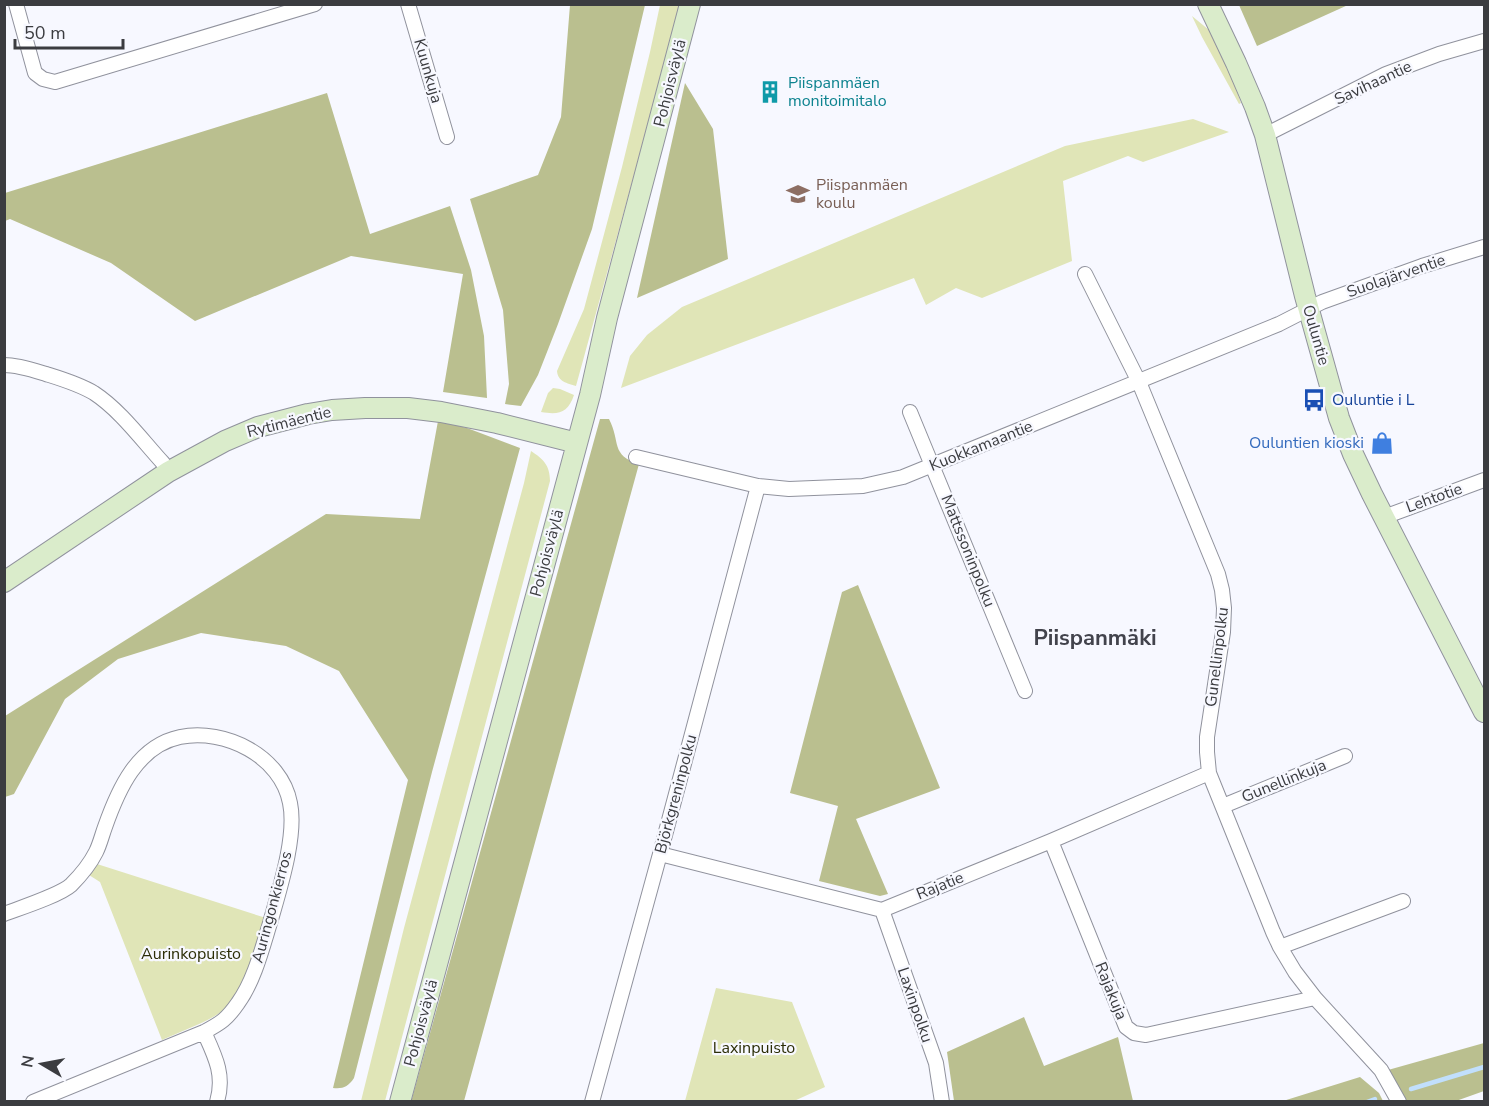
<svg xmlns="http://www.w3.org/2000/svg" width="1489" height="1106" font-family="'Nunito Sans',sans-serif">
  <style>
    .green { fill: #e0e5b7 }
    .forest { fill: #babf8f }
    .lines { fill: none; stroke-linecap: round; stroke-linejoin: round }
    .stream { stroke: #c1dffc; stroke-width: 4.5 }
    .street-casing { stroke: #90929d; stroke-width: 16 }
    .secondary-casing { stroke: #90929d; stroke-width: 22 }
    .street { stroke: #fff; stroke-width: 14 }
    .secondary { stroke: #daeccb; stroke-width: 20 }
    .labels { text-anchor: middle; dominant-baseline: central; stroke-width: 4.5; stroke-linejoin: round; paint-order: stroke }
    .street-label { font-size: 16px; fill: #3b3c40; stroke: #f7f8ff }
    .culture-label { font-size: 16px; fill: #0d838f; stroke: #f7f8ff; text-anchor: start }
    .education-label { font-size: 16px; fill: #785e54; stroke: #f7f8ff; text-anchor: start }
    .transit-label { font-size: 16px; fill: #164399; stroke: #f7f8ff; text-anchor: start }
    .shop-label { font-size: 16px; fill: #366cbe; stroke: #f7f8ff; text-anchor: end }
    .park-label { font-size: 16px; fill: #2c2e07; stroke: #f7f8ff }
    .district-label { font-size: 22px; font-weight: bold; fill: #42434c; stroke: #f7f8ff }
  </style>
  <rect width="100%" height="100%" fill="#f7f8ff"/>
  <!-- green -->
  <path class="green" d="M660 5H679L635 171 576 386C567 383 558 382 557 371L584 309 622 167 650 52Z
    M1192 16 1209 30 1228 67 1241 103 1239 104 1202 37Z
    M1193 119 1229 132 1143 162 1128 156 1063 181 1072 261 982 298 956 288 926 305 914 278 621 388 630 356 647 335 682 307 1065 146Z
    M553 388 560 389 574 395C568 413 559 415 541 412L548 393Z
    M531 451C543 459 550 465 550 481L385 1101H361L404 928 524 483Z
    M97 864 266 918C258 945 244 998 218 1014 203 1024 179 1032 162 1040L100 882 89 875Z
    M716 988 792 1002 825 1087 794 1101H685Z"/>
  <!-- forest -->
  <path class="forest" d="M570 5H645L592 229 558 324 538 375 521 406 505 404 509 384 503 310 470 199 538 175 561 117Z
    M1239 5H1348L1257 46Z
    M685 83 713 129 728 259 637 298Z
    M327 93 370 234 450 206 471 270 484 336 487 398 443 392 463 274 351 256 195 321 111 263 10 219 5 221V193Z
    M600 419H609C621 442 610 455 639 464L464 1101 411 1102Z
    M438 421 467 428 520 448 432 772 354 1078C348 1087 343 1089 333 1088L408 780 339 671 286 646 201 633 118 659 65 699 14 794 5 797V716L326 514 420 519Z
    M858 585 940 788 856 819 888 894 880 896 819 881 838 806 790 793 842 592Z
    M1024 1017 1044 1066 1118 1037 1133 1101H954L947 1052Z
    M1484 1043V1091L1456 1101H1406L1388 1070Z
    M1360 1077 1379 1093 1383 1101H1283Z"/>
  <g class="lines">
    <!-- stream -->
    <path class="stream" d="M1411 1089 1484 1067
      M1367 1102 1375 1099"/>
    <!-- street casing -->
    <g class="street-casing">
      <path id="street" d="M16 4 35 73 43 79 55 82 315 4
        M408 4 447 137
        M1265 135 1386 74 1439 54 1484 41
        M1085 274 1139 382 1218 574 1222 590 1224 608 1223 632 1207 737V752L1209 773 1273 932 1280 947 1295 972 1315 998 1381 1070 1399 1102
        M4 365C18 365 33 370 46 374 62 379 79 384 94 393 120 410 142 440 163 463L168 472
        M910 412 1025 691
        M636 457 758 486 789 489 863 486 903 477 1279 324 1322 302 1422 266 1484 247
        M1384 517 1484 480
        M1223 806 1345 756
        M1051 841 1126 1027 1134 1033 1146 1035 1315 998
        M660 854 882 910 1051 841 1209 773
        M882 910 936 1063 942 1102
        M4 914C20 908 60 895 71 885 80 876 90 864 96 852 100 844 102 835 105 827 118 790 137 746 180 737 225 728 281 756 290 803 297 836 279 891 270 923 262 949 254 981 238 1003 227 1019 221 1023 204 1032L33 1102
        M1280 947 1403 901
        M204 1032C215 1056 225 1075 217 1102
        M592 1102 660 854 758 486"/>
    </g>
    <!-- secondary casing -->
    <g class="secondary-casing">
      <path id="secondary" d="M1208 4 1236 63 1255 107 1265 135 1305 296 1339 418 1353 454 1372 494 1484 712
        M4 582 168 472 225 441 258 427 308 414 332 410 365 408H408L441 412 497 423 577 443
        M400 1102 590 395 607 318 690 4"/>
    </g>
    <!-- street -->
    <use href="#street" class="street"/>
    <!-- secondary -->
    <use href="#secondary" class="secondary"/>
  </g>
  <!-- icons -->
  <defs>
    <g id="building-bare" transform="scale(1.8)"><path d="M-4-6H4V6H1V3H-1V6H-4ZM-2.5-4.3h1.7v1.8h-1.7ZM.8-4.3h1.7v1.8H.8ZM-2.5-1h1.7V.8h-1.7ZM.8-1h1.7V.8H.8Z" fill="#0f9aa8" stroke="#f7f8ff" stroke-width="2.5" paint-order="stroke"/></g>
    <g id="school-bare" transform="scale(1.8)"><path d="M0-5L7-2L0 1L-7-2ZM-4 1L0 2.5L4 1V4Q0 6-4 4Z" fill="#8d6e63" stroke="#f7f8ff" stroke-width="2.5" paint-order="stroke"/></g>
    <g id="bus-bare" transform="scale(1.8)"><path d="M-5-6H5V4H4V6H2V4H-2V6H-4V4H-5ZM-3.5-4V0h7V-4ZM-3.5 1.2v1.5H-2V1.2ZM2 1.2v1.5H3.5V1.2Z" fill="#1a4fb4" stroke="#f7f8ff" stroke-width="2.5" paint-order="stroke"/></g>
    <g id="shop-bare" transform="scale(1.8)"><path d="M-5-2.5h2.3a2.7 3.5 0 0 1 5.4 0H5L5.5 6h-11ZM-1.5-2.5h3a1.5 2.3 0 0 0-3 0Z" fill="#3f7fe0" stroke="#f7f8ff" stroke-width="2.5" paint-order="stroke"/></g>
  </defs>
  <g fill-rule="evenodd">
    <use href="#building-bare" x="770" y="92"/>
    <use href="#school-bare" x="798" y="194"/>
    <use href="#bus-bare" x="1314" y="400"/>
    <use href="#shop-bare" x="1382" y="443"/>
  </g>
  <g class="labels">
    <!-- street labels -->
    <g class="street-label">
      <text transform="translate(428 71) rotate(74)">Kuunkuja</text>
      <text transform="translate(670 83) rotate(-76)">Pohjoisväylä</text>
      <text transform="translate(1373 83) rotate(-25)">Savihaantie</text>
      <text transform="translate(1396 276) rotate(-19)">Suolajärventie</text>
      <text transform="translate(1316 335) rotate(74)">Ouluntie</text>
      <text transform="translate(289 422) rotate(-14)">Rytimäentie</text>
      <text transform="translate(981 446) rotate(-22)">Kuokkamaantie</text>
      <text transform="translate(1434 498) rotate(-20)">Lehtotie</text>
      <text transform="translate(968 551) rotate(68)">Mattssoninpolku</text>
      <text transform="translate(547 553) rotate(-75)">Pohjoisväylä</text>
      <text transform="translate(1217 657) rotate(-83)">Gunellinpolku</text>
      <text transform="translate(1284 781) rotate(-22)">Gunellinkuja</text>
      <text transform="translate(676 794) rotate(-75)">Björkgreninpolku</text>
      <text transform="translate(940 886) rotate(-22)">Rajatie</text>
      <text transform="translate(272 907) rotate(-75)">Auringonkierros</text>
      <text transform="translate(1111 991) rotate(68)">Rajakuja</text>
      <text transform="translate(915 1005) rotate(71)">Laxinpolku</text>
      <text transform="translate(421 1023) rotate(-75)">Pohjoisväylä</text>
    </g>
    <!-- culture labels -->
    <g class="culture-label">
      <text x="788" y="83">Piispanmäen<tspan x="788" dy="18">monitoimitalo</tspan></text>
    </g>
    <!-- education labels -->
    <g class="education-label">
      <text x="816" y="185">Piispanmäen<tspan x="816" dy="18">koulu</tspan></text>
    </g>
    <!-- transit labels -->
    <g class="transit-label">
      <text x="1332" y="400">Ouluntie i L</text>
    </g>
    <!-- shop labels -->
    <g class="shop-label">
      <text x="1364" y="443">Ouluntien kioski</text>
    </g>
    <!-- park labels -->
    <g class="park-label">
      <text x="191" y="954">Aurinkopuisto</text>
      <text x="754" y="1048">Laxinpuisto</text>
    </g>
    <!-- district labels -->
    <g class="district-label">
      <text x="1095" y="638">Piispanmäki</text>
    </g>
  </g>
  <!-- border -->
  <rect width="1489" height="1106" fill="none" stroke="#3b3c40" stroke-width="12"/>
  <!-- north arrow -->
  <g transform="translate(42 1064) rotate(280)" stroke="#f7f8ff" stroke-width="4.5" paint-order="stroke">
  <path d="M0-4.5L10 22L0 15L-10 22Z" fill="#3b3c40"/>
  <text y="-9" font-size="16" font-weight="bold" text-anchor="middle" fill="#3b3c40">N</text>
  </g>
  <!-- scale -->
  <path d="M15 39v9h108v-9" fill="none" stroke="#3b3c40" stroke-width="3"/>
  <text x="24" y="39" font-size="18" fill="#3b3c40" stroke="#f7f8ff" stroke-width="4.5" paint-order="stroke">50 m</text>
</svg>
